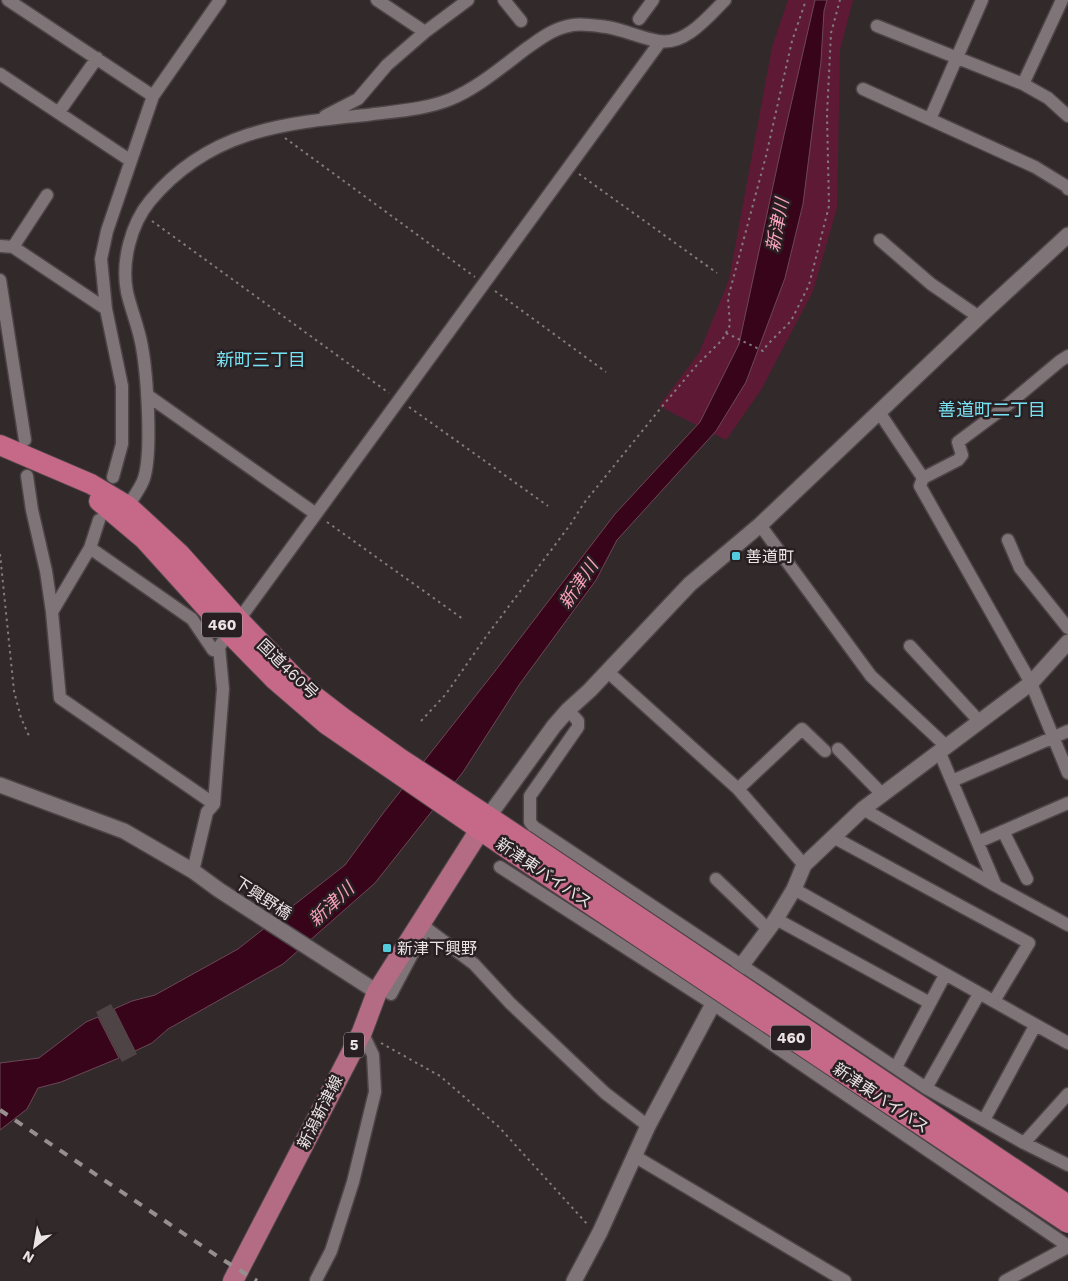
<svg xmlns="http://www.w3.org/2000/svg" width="1068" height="1281" font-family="'Work Sans','Noto Sans JP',sans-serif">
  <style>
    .green { fill: #5e1a35 }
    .water { fill: #37041a; stroke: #6d4757 }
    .building { fill: #4e4446 }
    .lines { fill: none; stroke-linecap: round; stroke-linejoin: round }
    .minor-casing { stroke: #4c4446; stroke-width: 15 }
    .tertiary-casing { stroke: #4c4446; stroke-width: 18 }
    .primary-casing { stroke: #4c4446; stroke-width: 22 }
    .trunk-casing { stroke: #4c4446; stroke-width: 22 }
    .path { stroke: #827b7c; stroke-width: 2; stroke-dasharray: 2.5 4; stroke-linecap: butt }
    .minor { stroke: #7f7477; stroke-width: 12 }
    .tertiary { stroke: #7f7477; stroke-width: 15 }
    .primary { stroke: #b46b84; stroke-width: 20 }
    .trunk { stroke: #c66888; stroke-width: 20 }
    .rail { stroke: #968f90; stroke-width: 4; stroke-dasharray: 9 9; stroke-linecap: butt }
    .trunk-bridge-casing { stroke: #4c4446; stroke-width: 22; stroke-linecap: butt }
    .trunk-bridge { stroke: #c66888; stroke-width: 20 }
    .poi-dot { fill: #54cadd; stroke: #281f22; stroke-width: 2 }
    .labels { text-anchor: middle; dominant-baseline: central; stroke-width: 5; stroke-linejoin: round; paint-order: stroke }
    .shield { fill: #281f22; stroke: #b0a9aa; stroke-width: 1 }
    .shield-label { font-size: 15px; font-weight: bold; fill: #eae4e5 }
    .poi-label { font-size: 16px; fill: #eae4e5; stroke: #281f22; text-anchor: start }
    .street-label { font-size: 16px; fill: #eae4e5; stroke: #281f22 }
    .water-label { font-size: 18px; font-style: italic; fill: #f7a1bb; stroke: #281f22 }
    .neighbourhood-label { font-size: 18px; fill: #77e0f1; stroke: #281f22 }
  </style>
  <rect width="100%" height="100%" fill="#32292b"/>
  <!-- green -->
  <path class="green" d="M788 0H853L840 50 837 208 813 291 761 390 726 440 659 406 699 353 729 280 772 47Z"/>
  <!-- water -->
  <path class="water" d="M815 0H827L824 11 821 61 803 204 785 278 746 382 716 431 617 540 596 580 519 685 463 772 375 883 283 964 168 1029 152 1043 135 1051 114 1009 132 1001 155 995 238 949 345 865 384 812 492 675 615 514 700 422 739 344 784 135Z
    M98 1017 119 1058 61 1082 38 1088 27 1109 0 1130V1063L39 1058 86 1022Z"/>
  <!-- building -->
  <path class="building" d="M111 1004 137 1054 122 1062 96 1012Z"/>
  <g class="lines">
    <!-- minor casing -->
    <g class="minor-casing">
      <path id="minor" d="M8 0 153 96
        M377 0 425 32
        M504 0 521 21
        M639 19 653 0
        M877 26 1023 84 1048 98 1068 116
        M0 74 131 161
        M1023 84 1062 0
        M863 89 1035 167 1066 186 1068 189
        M59 112 97 58
        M325 116 358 99 387 65 425 32 468 0
        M930 119 982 0
        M880 240 931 284 979 317
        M0 246 13 247 106 309
        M13 247 47 195
        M0 280 25 440
        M147 395 316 514
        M879 412 923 478 920 486 1031 683 1068 773
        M27 476 32 510 46 571 52 612 60 698 214 804
        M113 477 122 444V386L106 309 101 259 107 231 153 96 220 0
        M923 478 958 460 962 455 958 442 1005 407 1060 361 1068 356
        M128 506C133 498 139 490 143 481 153 457 147 375 142 347 139 328 131 310 127 292 121 262 131 224 150 201 208 131 282 123 366 115 395 111 424 110 451 99 479 87 503 66 527 48 543 37 554 28 573 25 583 23 597 26 607 27 624 30 641 38 658 41 685 46 708 17 725 0
        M760 525 871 676 946 746
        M1008 540 1020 568 1068 628
        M90 548 192 619 213 650 219 647 660 42
        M52 612 90 548 99 520
        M910 646 979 721
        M608 672 738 789 804 865
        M568 710 578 721V727L530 796V822L534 827 926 1088 1024 1143 1068 1165
        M838 749 883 795
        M939 751 996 886
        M952 781 1068 731
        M738 789 802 729 825 751
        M863 809 996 886 1068 925
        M1003 831 1027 879
        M833 837 1029 943 994 1001
        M978 842 1068 803
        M500 867 713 1004 1068 1246
        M193 871 207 812 214 804 223 689 219 647
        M716 879 768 929
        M794 889 1068 1043
        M776 919 930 1003
        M380 986 391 994 426 928 474 964 510 1003 605 1093 648 1126
        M896 1067 945 975
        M926 1088 979 994
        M984 1120 1035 1026
        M1024 1143 1068 1094
        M636 1157 845 1281
        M316 1280 331 1251 353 1182 375 1092 373 1055 362 1032
        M1005 1281 1068 1247"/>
    </g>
    <!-- tertiary casing -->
    <g class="tertiary-casing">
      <path id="tertiary" d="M0 785 124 831 193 871 219 890 377 992
        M488 817 554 726 568 710 590 690 690 584 760 525 979 317 1068 235
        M574 1281 600 1232 648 1126 713 1004 776 919 794 889 804 865 863 809 1031 683 1068 642"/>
    </g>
    <!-- primary casing -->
    <g class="primary-casing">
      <path id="primary" d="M233 1281 362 1032 377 992 488 817"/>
    </g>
    <!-- trunk casing -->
    <g class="trunk-casing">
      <path id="trunk" d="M0 445 91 484 128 506 179 553 239 620 293 676 317 698 343 718 398 757 524 840
        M99 501 144 539 229 633 275 680 326 724 515 854"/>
    </g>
    <!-- path -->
    <path class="path" d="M285 138 475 277
      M579 174 717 273
      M152 221 389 393
      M495 291 606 372
      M726 333 763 351 767 345 791 321 809 285 829 206 827 115 831 33 840 0
      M409 407 548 506
      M327 522 463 619
      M0 554 14 691 21 718 30 738
      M421 721 446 694 485 638 570 525 584 503 660 409 696 366 722 340 726 333 730 325 728 298 766 156 792 41 806 0
      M381 1043 440 1076 499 1127 588 1225"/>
    <!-- minor -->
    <use href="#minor" class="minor"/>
    <!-- tertiary -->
    <use href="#tertiary" class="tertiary"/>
    <!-- primary -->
    <use href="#primary" class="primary"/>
    <!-- trunk -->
    <use href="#trunk" class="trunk"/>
    <!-- rail -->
    <path class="rail" d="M0 1110 220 1258 257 1281"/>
    <!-- trunk-bridge casing -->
    <g class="trunk-bridge-casing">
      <path id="trunk-bridge" d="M524 840 1068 1205
        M515 854 1068 1223"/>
    </g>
    <!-- trunk-bridge -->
    <use href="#trunk-bridge" class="trunk-bridge"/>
  </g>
  <!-- markers -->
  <g class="poi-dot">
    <rect x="731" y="551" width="10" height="10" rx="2.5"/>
    <rect x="382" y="943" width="10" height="10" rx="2.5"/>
  </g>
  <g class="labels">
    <!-- shield labels -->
    <g class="shield">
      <rect x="202" y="612.5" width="40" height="25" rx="4"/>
      <rect x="771" y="1025.5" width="40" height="25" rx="4"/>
      <rect x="344" y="1032.5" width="20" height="25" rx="4"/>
    </g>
    <g class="shield-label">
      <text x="222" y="625">460</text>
      <text x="791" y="1038">460</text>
      <text x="354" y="1045">5</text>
    </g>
    <!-- poi labels -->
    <g class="poi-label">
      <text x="746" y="556">善道町</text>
      <text x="397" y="948">新津下興野</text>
    </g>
    <!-- street labels -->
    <g class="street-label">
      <text transform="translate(288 669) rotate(44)">国道460号</text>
      <text transform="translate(544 873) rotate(34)">新津東バイパス</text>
      <text transform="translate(263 898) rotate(33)">下興野橋</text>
      <text transform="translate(881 1098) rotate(34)">新津東バイパス</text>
      <text transform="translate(320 1112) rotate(-63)">新潟新津線</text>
    </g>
    <!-- water labels -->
    <g class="water-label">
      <text transform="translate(777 225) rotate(-79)">新津川</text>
      <text transform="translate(578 584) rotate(-56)">新津川</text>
      <text transform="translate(331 904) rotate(-43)">新津川</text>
    </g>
    <!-- neighbourhood labels -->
    <g class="neighbourhood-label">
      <text x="261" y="359">新町三丁目</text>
      <text x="992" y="409">善道町二丁目</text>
    </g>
  </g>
  <!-- north arrow -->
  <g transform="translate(35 1246) rotate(211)" stroke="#281f22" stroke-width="4" paint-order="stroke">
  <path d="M0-4L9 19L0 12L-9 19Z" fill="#eae4e5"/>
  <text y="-8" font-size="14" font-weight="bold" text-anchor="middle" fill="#eae4e5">N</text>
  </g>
</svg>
